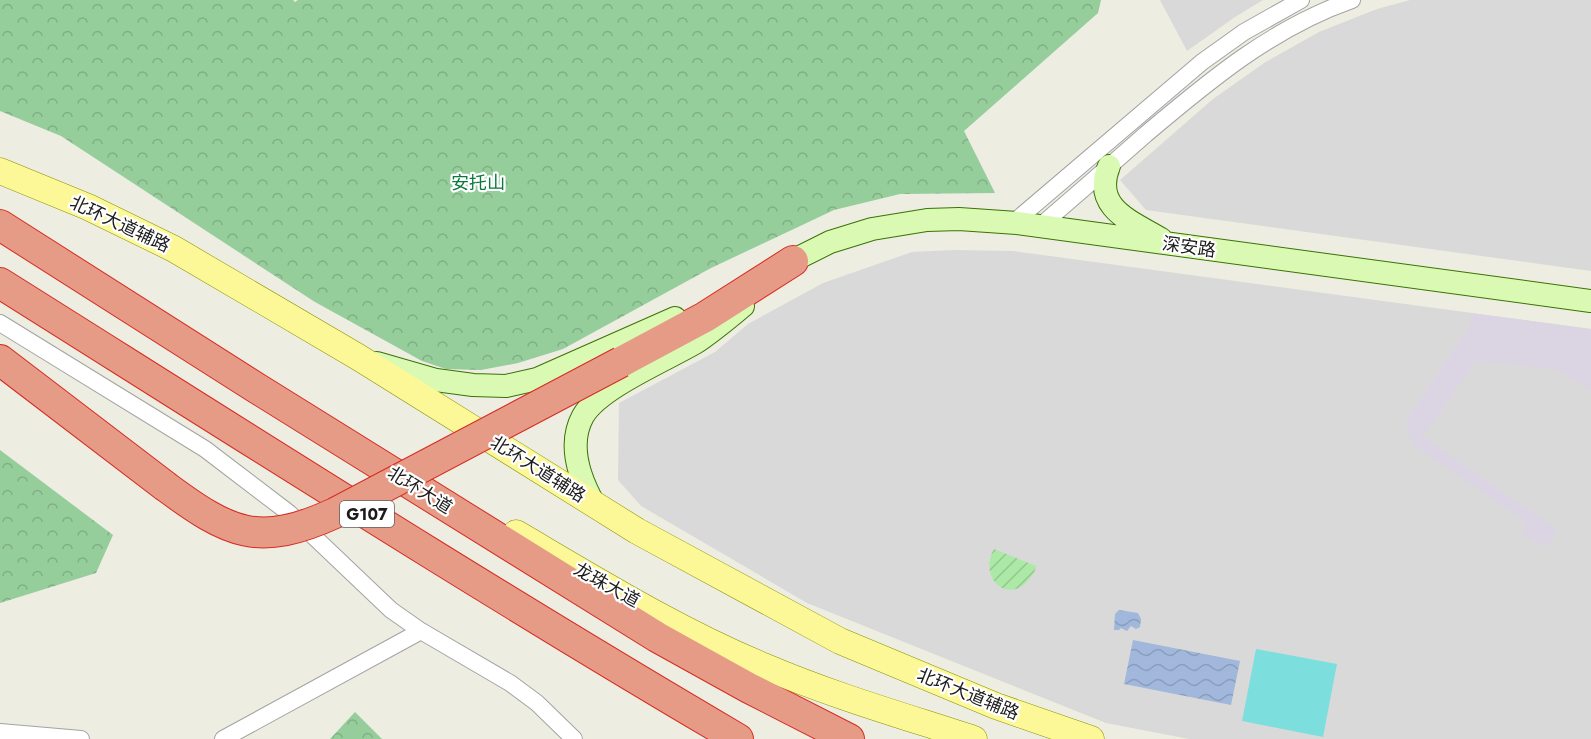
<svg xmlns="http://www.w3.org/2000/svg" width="1591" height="739" font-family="Jost,'Noto Sans SC',sans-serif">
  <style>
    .residential { fill: #dad9d9 }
    .forest { fill: url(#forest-crowns) }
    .garden { fill: url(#garden-furrows) }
    .pitch { fill: #7ddede }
    .plaza { fill: #dbd5e3 }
    .water { fill: url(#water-waves) }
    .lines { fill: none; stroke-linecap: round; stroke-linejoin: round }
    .street-casing { stroke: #a3a3a3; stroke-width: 18 }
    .secondary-casing { stroke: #3b7204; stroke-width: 24 }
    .primary-casing { stroke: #8b9300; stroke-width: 27 }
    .highway-casing { stroke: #d72b22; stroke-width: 32 }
    .street { stroke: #fff; stroke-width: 16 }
    .secondary { stroke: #dafab3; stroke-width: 22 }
    .primary { stroke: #fcf897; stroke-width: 26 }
    .highway { stroke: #e69b87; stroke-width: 30 }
    .highway-bridge-casing { stroke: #d72b22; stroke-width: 32; stroke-linecap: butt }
    .highway-bridge { stroke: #e69b87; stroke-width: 30 }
    .labels { text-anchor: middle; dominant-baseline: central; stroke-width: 4.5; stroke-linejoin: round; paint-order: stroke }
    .shield { fill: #fff; stroke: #606060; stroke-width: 1.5 }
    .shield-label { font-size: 16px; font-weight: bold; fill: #1c1c1c }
    .park-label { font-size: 18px; fill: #0a793f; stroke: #fff }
    .street-label { font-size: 18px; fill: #1c1c1c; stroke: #fff }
  </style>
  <defs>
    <pattern id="forest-crowns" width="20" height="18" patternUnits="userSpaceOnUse" patternTransform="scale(1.5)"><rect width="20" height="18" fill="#95cd9b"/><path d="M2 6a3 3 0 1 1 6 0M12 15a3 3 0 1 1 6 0" fill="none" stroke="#80af85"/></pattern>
    <pattern id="garden-furrows" width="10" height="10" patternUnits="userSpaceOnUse" patternTransform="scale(1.5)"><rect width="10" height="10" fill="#ace9a6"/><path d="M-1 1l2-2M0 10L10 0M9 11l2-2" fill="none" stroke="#93c78e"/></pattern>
    <pattern id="water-waves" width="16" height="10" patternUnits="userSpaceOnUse" patternTransform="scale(1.5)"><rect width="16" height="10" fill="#a1b7dc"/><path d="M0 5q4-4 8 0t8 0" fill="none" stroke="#8a9dbc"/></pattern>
  </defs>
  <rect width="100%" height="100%" fill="#edede1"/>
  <!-- residential -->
  <path class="residential" d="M1160 0H1263L1235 17 1187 51Z
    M1410 0H1591V271L1146 210 1120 180 1213 99 1264 63 1319 32 1377 9Z
    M955 250 1013 251 1591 329V739H1189L1106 723 807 603 641 506 618 480 619 403 715 352 748 324 823 283 912 252Z"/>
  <!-- forest -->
  <path class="forest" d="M0 0H293L295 2 298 0H1101L1098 13 964 131 995 193 900 194 834 210 711 268 563 349 518 363 481 370 446 369 422 361 315 302 61 136 0 111Z
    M0 450 113 535 96 573 0 603Z
    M355 712 382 739H330Z"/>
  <!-- garden -->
  <path class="garden" d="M994 549 1036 566C1035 572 1033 574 1030 578 1010 606 977 579 994 549Z"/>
  <!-- pitch -->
  <path class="pitch" d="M1256 649 1337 664 1323 737 1242 721Z"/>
  <!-- plaza -->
  <path class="plaza" d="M1471 313 1591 329V392L1558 370 1477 360 1423 436 1558 530 1546 547 1522 535 1525 521 1416 447 1408 437 1406 427 1409 416 1471 323Z"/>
  <!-- water -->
  <path class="water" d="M1119 610 1138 613 1141 619 1140 627 1136 629 1131 626 1127 631 1121 628 1119 630H1114L1115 614Z
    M1133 640 1240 661 1231 705 1124 684Z"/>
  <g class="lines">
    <!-- street casing -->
    <g class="street-casing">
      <path id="street" d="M1013 223 1202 62 1244 32 1301 0
        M1039 227C1075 196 1111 165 1146 134 1210 80 1272 28 1352 0
        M0 323 205 449 289 513 391 610 421 631 510 683 537 703 574 739
        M0 732 81 739
        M223 739 421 631"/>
    </g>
    <!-- secondary casing -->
    <g class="secondary-casing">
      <path id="secondary" d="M1109 166C1092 208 1131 221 1161 239
        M780 267 830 242 872 229 927 220 959 219 1017 223 1591 301
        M377 363 436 380 473 385 506 386 537 379 675 318
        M594 504C580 479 567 445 583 416 599 388 666 360 695 343 712 332 727 319 743 306"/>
    </g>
    <!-- primary casing -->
    <g class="primary-casing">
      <path id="primary" d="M0 171 88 207 174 249 358 357 637 531 840 641 996 706 1091 739
        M516 533C598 581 679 631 766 667 834 696 904 716 974 739"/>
    </g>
    <!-- highway casing -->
    <g class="highway-casing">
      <path id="highway" d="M0 225 258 389 657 637 749 688 849 739
        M0 283C245 437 489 593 738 739
        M0 360 165 486
        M621 362 705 317 793 261"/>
    </g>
    <!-- street -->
    <use href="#street" class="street"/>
    <!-- secondary -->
    <use href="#secondary" class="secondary"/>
    <!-- primary -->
    <use href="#primary" class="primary"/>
    <!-- highway -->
    <use href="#highway" class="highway"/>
    <!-- highway-bridge casing -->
    <g class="highway-bridge-casing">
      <path id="highway-bridge" d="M165 486C230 534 258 548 335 513L621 362"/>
    </g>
    <!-- highway-bridge -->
    <use href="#highway-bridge" class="highway-bridge"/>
  </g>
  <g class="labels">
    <!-- shield labels -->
    <rect class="shield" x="340" y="501" width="54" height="26" rx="4.5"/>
    <g class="shield-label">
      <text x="367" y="514">G107</text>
    </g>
    <!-- park labels -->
    <g class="park-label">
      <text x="478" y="183">安托山</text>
    </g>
    <!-- street labels -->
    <g class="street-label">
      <text transform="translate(120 224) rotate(25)">北环大道辅路</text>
      <text transform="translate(1189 247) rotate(8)">深安路</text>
      <text transform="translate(538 469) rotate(32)">北环大道辅路</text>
      <text transform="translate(420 490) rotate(32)">北环大道</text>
      <text transform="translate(607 585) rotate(29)">龙珠大道</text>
      <text transform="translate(968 694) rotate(22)">北环大道辅路</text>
    </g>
  </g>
</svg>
